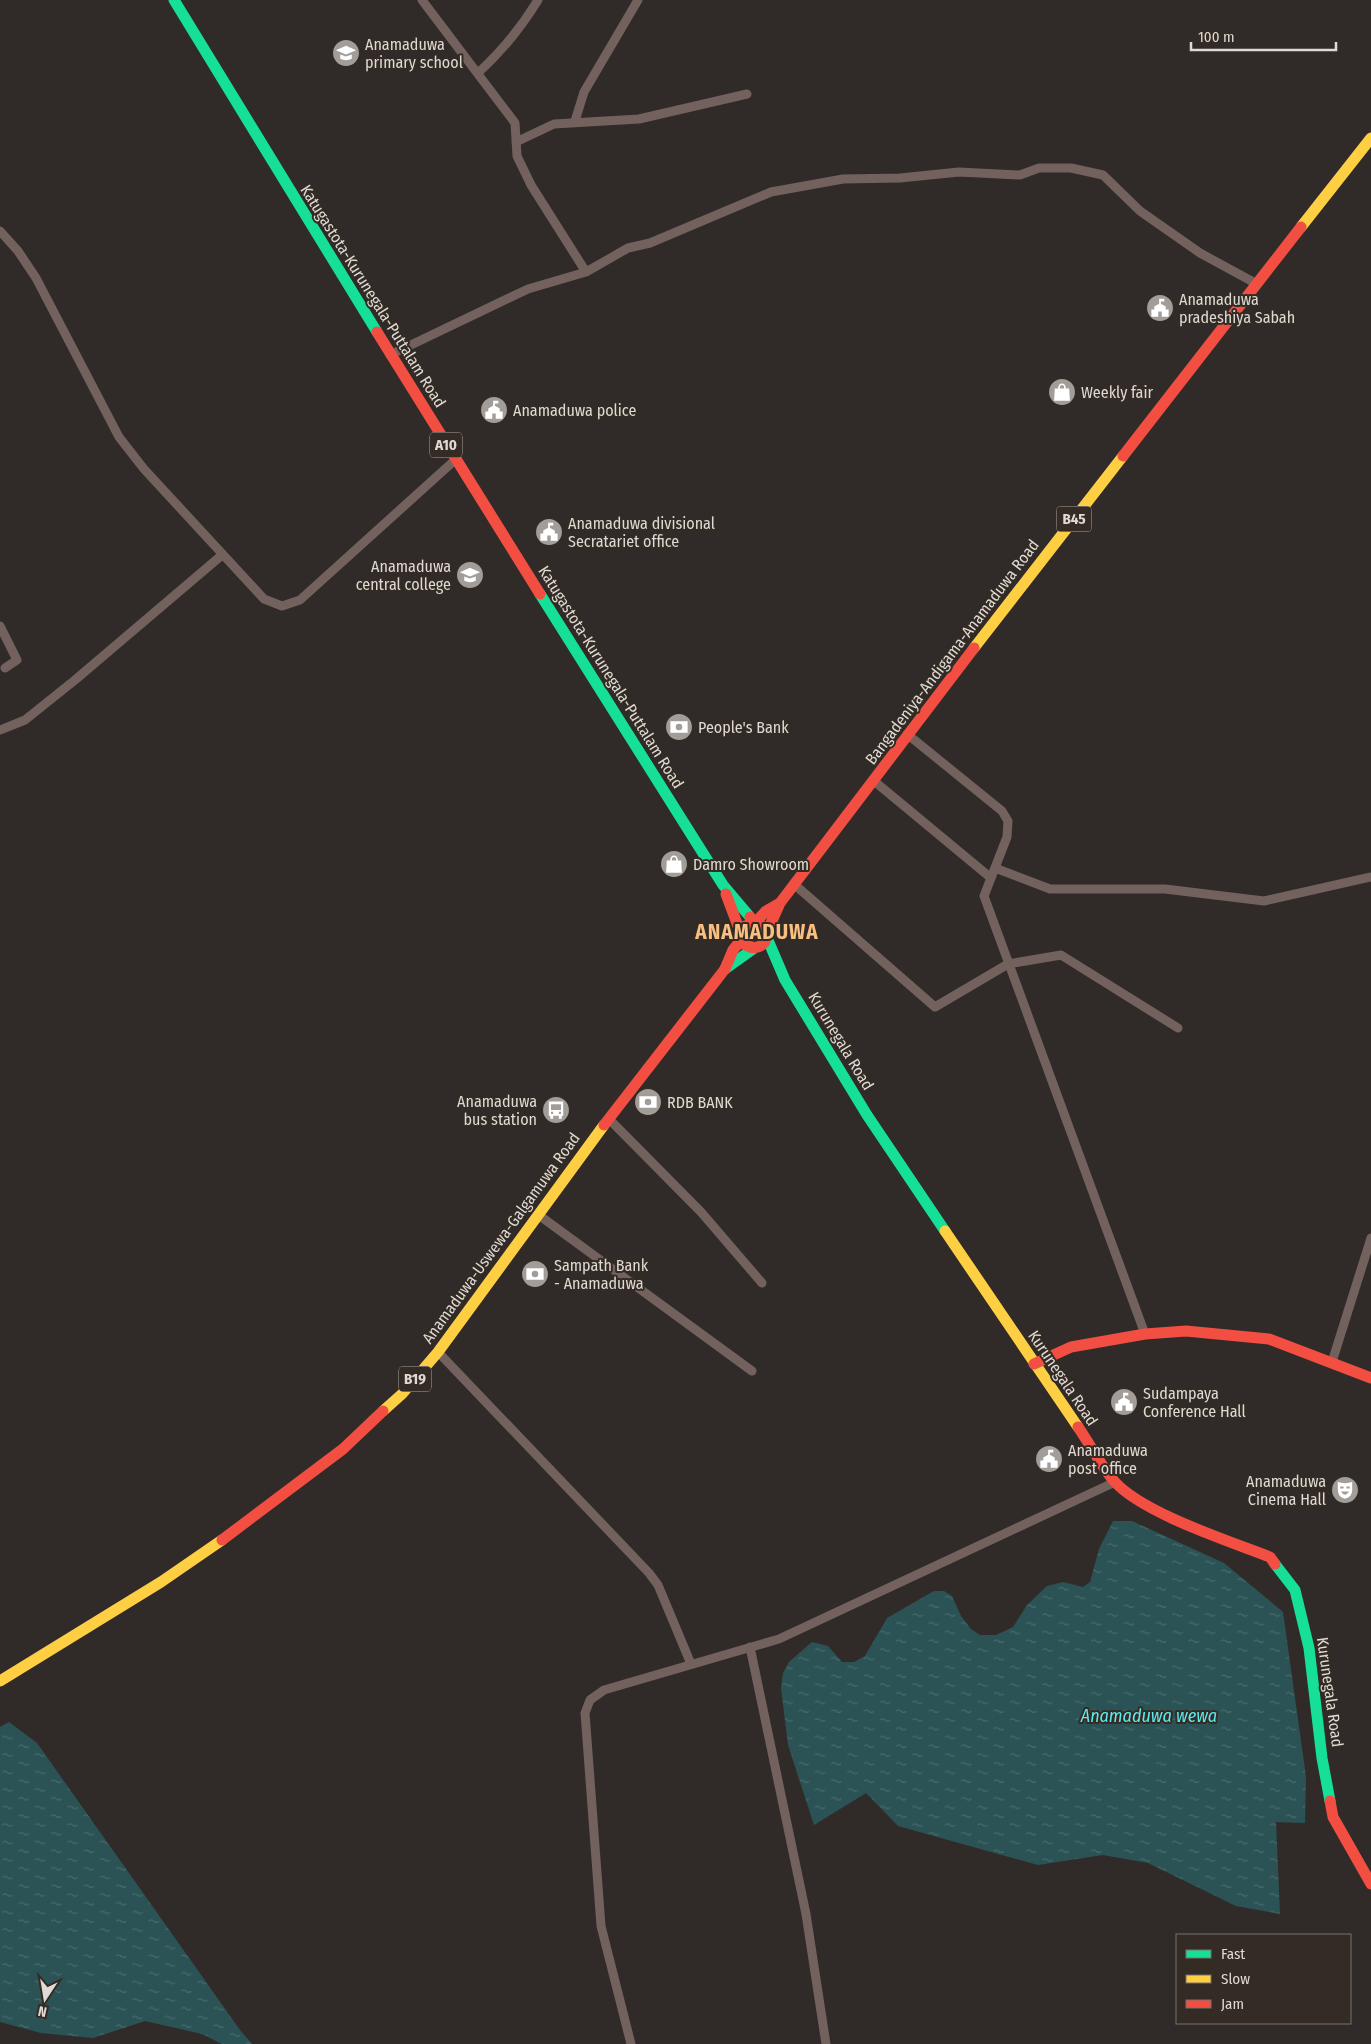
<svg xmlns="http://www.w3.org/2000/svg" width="1371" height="2044" font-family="'Fira Sans Condensed',sans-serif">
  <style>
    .water { fill: url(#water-ripples) }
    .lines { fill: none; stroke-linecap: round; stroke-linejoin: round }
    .street { stroke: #73615d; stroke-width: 9 }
    .fast { stroke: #16e098; stroke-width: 11 }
    .slow { stroke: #ffcf43; stroke-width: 11 }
    .jam { stroke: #f24e42; stroke-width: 11 }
    .labels { text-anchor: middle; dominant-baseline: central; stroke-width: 4; stroke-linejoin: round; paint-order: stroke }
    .shield { fill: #332b24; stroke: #aba6a0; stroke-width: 1 }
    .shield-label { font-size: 15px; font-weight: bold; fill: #dfdad5 }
    .poi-label { font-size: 16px; fill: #dfdad5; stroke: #332b24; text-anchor: start }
    .street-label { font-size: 16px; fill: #dfdad5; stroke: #332b24 }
    .water-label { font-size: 18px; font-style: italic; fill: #5aecf2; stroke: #332b24 }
    .district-label { font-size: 21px; font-weight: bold; letter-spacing: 1px; fill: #f8bf83; stroke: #332b24 }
  </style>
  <defs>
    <pattern id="water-ripples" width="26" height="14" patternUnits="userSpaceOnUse" patternTransform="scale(1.25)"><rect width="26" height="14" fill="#2b5355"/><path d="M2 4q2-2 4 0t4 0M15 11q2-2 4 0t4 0" fill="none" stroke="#496b6d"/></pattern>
  </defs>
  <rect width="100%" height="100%" fill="#302b28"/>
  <!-- water -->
  <path class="water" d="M1113 1521H1132L1224 1563 1283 1612 1306 1777 1305 1823 1276 1822 1280 1914 1236 1906 1148 1863 1103 1855 1038 1865 898 1826 866 1793 814 1825 788 1745 781 1688 783 1673 789 1662 812 1642 828 1646 842 1662H854L865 1656 887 1618 934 1591H944L952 1596 961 1616 971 1629 980 1635H996L1013 1627 1027 1605 1047 1586 1063 1582 1083 1587 1090 1582 1099 1549Z
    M9 1722 37 1743 240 2030 252 2044H222L202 2034 145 2021 93 2038 41 2033 0 2022V1727Z"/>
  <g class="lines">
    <!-- street -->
    <path class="street" d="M422 0 515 123 517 156 531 185 586 272
      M478 73C502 51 521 28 538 0
      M575 121 584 92 638 0
      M516 142 554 124 639 119 747 94
      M0 231 18 251 36 278 119 437 144 469 264 599 282 606 300 600 455 460
      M390 355 528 289 586 272 628 248 650 243 771 192 843 179 900 178 959 172 1020 175 1039 168H1071L1103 175 1140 211 1200 253 1257 284
      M0 626 17 660 5 668
      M0 730 25 720 75 680 222 555
      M907 734 1002 811 1008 821 1007 837 984 896 1145 1334
      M874 781 991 878
      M995 868 1050 889H1165L1264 901 1371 877
      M795 885 935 1007 1008 964 1061 955 1178 1028
      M609 1119 701 1212 762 1283
      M540 1216 752 1371
      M438 1352 649 1573 658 1585 691 1664
      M1332 1362 1371 1238
      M750 1647 806 1914 826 2044
      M631 2044 601 1926 585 1713 590 1700 604 1690 779 1639 1115 1482"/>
    <!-- fast -->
    <path class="fast" d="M174 0 377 332
      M540 594 723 885 750 917
      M767 938 785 980 867 1115 945 1231
      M725 969 753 949
      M1275 1564 1295 1590 1309 1648 1322 1758 1330 1801"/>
    <!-- slow -->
    <path class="slow" d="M1301 227 1371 138
      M974 648 1123 456
      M945 1231 1078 1427
      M383 1411 402 1394 438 1352 604 1125
      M0 1681 161 1582 222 1540"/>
    <!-- jam -->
    <path class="jam" d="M377 332 540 594
      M1123 456 1301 227
      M726 894 741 934
      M750 917 755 923 764 927 766 932 765 942C759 949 752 949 744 944L741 934 745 926 755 923
      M755 923 766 911 780 903
      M767 932 780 903 974 648
      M604 1125 725 969 733 950 741 940
      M1034 1364 1071 1347 1145 1334 1186 1331 1269 1339 1371 1378
      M1078 1427C1090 1444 1100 1465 1114 1481 1142 1513 1229 1541 1270 1557L1275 1564
      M222 1540 343 1449 383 1411
      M1330 1801 1333 1817 1371 1884"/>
  </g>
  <!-- icons -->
  <defs>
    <g id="school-disc" transform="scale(1.4375)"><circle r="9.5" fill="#a29d98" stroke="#332b24"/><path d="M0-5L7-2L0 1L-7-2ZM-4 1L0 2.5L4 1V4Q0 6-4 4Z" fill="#fff"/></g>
    <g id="civic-disc" transform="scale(1.4375)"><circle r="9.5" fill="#a29d98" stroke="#332b24"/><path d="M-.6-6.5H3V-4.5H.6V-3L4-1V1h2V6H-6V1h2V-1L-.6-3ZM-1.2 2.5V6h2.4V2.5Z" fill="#fff"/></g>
    <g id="shop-disc" transform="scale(1.4375)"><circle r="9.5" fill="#a29d98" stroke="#332b24"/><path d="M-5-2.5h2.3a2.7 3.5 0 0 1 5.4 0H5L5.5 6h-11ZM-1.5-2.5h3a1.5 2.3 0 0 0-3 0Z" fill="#fff"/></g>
    <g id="bank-disc" transform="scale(1.4375)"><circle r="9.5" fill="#a29d98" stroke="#332b24"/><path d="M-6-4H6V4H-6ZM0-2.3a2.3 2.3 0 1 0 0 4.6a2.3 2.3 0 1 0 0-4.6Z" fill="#fff"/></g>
    <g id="bus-disc" transform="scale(1.4375)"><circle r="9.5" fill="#a29d98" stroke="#332b24"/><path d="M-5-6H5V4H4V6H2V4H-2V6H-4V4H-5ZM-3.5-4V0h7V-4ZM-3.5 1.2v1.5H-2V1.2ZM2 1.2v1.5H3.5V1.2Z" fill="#fff"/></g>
    <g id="theatre-disc" transform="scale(1.4375)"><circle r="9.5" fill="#a29d98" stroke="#332b24"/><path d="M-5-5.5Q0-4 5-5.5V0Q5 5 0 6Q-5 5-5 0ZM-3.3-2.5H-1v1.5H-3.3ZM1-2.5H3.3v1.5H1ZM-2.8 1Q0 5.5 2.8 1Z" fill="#fff"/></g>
  </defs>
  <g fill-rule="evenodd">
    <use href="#school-disc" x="346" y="53"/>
    <use href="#civic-disc" x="1160" y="308"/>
    <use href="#shop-disc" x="1062" y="392"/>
    <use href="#civic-disc" x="494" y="410"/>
    <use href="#civic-disc" x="549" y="532"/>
    <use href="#school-disc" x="470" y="575"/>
    <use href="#bank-disc" x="679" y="727"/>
    <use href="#shop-disc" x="674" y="864"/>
    <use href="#bank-disc" x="648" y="1102"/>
    <use href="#bus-disc" x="556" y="1110"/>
    <use href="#bank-disc" x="535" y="1274"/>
    <use href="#civic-disc" x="1124" y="1402"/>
    <use href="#civic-disc" x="1049" y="1459"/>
    <use href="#theatre-disc" x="1345" y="1490"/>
  </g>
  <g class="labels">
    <!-- shield labels -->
    <g class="shield">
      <rect x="430" y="432.5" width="32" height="25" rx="4"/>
      <rect x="1056.5" y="506.5" width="35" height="25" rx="4"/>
      <rect x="399" y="1366.5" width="32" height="25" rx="4"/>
    </g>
    <g class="shield-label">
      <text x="446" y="445">A10</text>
      <text x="1074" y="519">B45</text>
      <text x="415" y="1379">B19</text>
    </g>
    <!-- poi labels -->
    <g class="poi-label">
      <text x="365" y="44">Anamaduwa<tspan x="365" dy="18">primary school</tspan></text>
      <text x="1179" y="299">Anamaduwa<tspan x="1179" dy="18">pradeshiya Sabah</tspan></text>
      <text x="1081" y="392">Weekly fair</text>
      <text x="513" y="410">Anamaduwa police</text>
      <text x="568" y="523">Anamaduwa divisional<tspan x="568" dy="18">Secratariet office</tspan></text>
      <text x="451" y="566" text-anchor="end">Anamaduwa<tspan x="451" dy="18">central college</tspan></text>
      <text x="698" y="727">People's Bank</text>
      <text x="693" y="864">Damro Showroom</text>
      <text x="537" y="1101" text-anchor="end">Anamaduwa<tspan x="537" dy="18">bus station</tspan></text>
      <text x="667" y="1102">RDB BANK</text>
      <text x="554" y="1265">Sampath Bank<tspan x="554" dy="18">- Anamaduwa</tspan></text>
      <text x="1143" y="1393">Sudampaya<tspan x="1143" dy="18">Conference Hall</tspan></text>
      <text x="1068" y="1450">Anamaduwa<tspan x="1068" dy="18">post office</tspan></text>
      <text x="1326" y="1481" text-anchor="end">Anamaduwa<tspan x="1326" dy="18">Cinema Hall</tspan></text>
    </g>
    <!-- street labels -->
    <g class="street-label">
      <text transform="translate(373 296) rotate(58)">Katugastota-Kurunegala-Puttalam Road</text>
      <text transform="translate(952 652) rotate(-53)">Bangadeniya-Andigama-Anamaduwa Road</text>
      <text transform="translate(611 677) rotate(58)">Katugastota-Kurunegala-Puttalam Road</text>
      <text transform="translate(841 1041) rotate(59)">Kurunegala Road</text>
      <text transform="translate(501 1238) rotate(-54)">Anamaduwa-Uswewa-Galgamuwa Road</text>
      <text transform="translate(1063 1378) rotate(56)">Kurunegala Road</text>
      <text transform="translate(1330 1692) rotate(82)">Kurunegala Road</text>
    </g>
    <!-- water labels -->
    <g class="water-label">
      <text x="1149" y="1716">Anamaduwa wewa</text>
    </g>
    <!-- district labels -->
    <g class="district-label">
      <text x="757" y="932">ANAMADUWA</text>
    </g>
  </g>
  <!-- legend -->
  <rect x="1176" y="1934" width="175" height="90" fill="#332b24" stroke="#78716b"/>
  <rect x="1186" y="1950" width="25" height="8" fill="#16e098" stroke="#78716b"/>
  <text x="1221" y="1959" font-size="15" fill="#dfdad5">Fast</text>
  <rect x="1186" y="1975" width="25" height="8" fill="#ffcf43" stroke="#78716b"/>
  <text x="1221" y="1984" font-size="15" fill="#dfdad5">Slow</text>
  <rect x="1186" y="2000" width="25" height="8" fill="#f24e42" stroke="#78716b"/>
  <text x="1221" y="2009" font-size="15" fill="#dfdad5">Jam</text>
  <!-- north arrow -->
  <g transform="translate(45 1999) rotate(192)" stroke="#332b24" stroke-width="4" paint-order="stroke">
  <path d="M0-4L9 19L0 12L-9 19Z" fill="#dfdad5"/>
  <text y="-8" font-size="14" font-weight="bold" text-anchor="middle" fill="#dfdad5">N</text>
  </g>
  <!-- scale -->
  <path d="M1191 42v8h145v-8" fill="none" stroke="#dfdad5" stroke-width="2.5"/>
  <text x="1198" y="42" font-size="15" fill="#dfdad5" stroke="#332b24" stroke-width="4" paint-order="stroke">100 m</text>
</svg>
